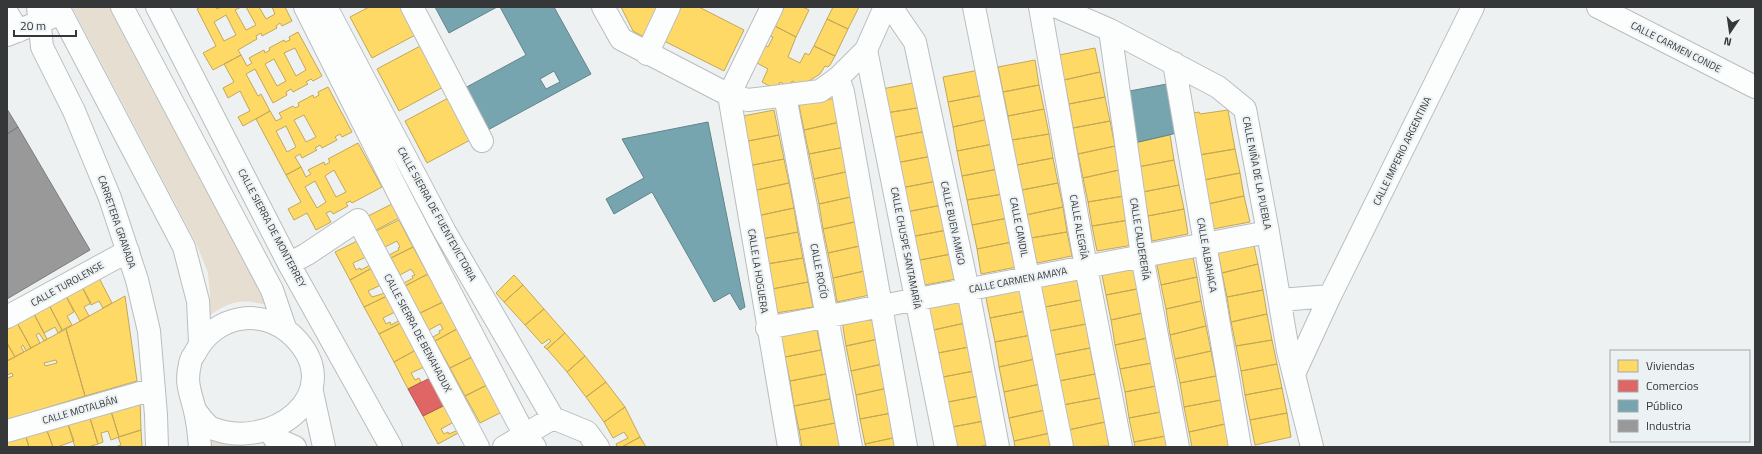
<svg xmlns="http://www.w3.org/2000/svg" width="1762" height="454" font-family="'Titillium Web',sans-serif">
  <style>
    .green { fill: #e6dfd1 }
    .homes { fill: #ffd966; stroke: #c2a858; fill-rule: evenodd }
    .shops { fill: #e06666; stroke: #ad5858 }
    .public { fill: #76a5af; stroke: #62848b; fill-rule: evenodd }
    .industry { fill: #999; stroke: #7b7c7c }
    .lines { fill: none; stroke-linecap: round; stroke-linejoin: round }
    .minor-casing { stroke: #babdbe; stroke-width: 24 }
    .major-casing { stroke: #babdbe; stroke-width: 24 }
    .minor { stroke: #fcfdfd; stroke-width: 22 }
    .major { stroke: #fcfdfd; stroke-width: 22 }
    .labels { text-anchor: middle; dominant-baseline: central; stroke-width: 4; stroke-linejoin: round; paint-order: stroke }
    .street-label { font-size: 10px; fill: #353738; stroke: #ecf2f4 }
  </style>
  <rect width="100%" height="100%" fill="#eef1f2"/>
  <!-- green -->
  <path class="green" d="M72 7H114L267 305C241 299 233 300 210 315V295L208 273 196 243Z
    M208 427 246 443 244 447H200Z"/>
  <!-- homes -->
  <path class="homes" d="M198 7H215L217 9 221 7H241L235 10 246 30 256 25 246 7H259L266 19 275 14 272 7H285L292 21 282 26 280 23 276 26 277 28 262 36 261 33 256 36 257 39 238 50 241 55 213 70 203 53 216 46 197 9 199 8ZM226 15 236 35 224 41 214 22Z
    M369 7H405L419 33 372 58 350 17Z
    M621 7H659L644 37 633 31Z
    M680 7H699L744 30 724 71 664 41Z
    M784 7H803L809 10 796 37 775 26Z
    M833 7H859L848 29 827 19Z
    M827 19 848 29 835 56 814 46Z
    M775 26 796 37 788 57 800 63 805 53 809 55 814 46 835 56 830 65 828 67 825 66 820 74 809 81 798 84 792 81 790 85 787 86 780 82 777 87 773 88 762 82 768 69 757 63 765 45 768 47 773 37 770 36Z
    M298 32 322 76 313 81 311 79 306 82 308 84 293 92 291 89 286 92 287 95 273 103 255 69 246 74 258 96 261 94 270 111 243 126 238 117 250 111 240 91 228 98 223 88 234 82 224 64 241 55 247 66 252 63 249 58 264 50 265 53 270 50 269 48 284 40 285 42 290 40 289 37ZM295 48 306 70 296 76 284 53ZM274 59 286 81 277 86 265 64Z
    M424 44 447 85 399 111 377 69Z
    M1095 48 1100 72 1064 80 1059 55Z
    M1035 60 1039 85 1003 92 998 67Z
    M979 70 984 95 948 102 943 77Z
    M1100 72 1105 97 1069 104 1064 80Z
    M918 82 923 107 886 113 882 89Z
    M1039 85 1044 109 1008 116 1003 92Z
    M328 87 352 132 342 137 340 134 335 137 337 140 322 148 320 145 315 148 317 150 302 158 300 154 295 157 301 167 286 175 256 119 270 111 276 121 282 118 279 113 293 106 295 108 299 106 298 103 313 95 314 98 319 95 318 92ZM304 115 316 137 306 142 294 120ZM286 126 296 147 287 152 276 131Z
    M984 95 989 119 953 127 948 102Z
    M452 96 474 138 427 163 405 121Z
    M1105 97 1110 121 1073 128 1069 104Z
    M836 98 840 122 804 130 799 105Z
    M923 107 927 131 891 138 886 113Z
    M1044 109 1049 134 1012 140 1008 116Z
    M774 110 779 135 743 142 738 117Z
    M1228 110 1235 149 1199 155 1187 114 1199 112 1200 114Z
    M989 119 993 144 957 151 953 127Z
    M1110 121 1115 146 1078 154 1073 128Z
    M840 122 845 147 809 154 804 130Z
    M927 131 932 156 896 163 891 138Z
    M1049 134 1053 158 1017 165 1012 140Z
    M779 135 784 159 748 166 743 142Z
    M1170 135 1174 160 1138 167 1134 143Z
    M358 143 382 187 352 203 350 201 346 203 348 206 333 214 331 211 326 213 331 222 316 230 307 213 294 220 288 209 301 202 286 175 301 167 306 177 311 174 308 170 324 162 325 165 330 162 328 159ZM334 170 346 192 336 197 325 176ZM315 181 326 202 317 208 305 187Z
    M993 144 998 169 962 176 957 151Z
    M1115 146 1119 170 1083 178 1078 154Z
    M845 147 850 171 814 179 809 154Z
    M1235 149 1240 173 1204 180 1199 155Z
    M932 156 937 181 901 188 896 163Z
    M1053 158 1058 183 1022 190 1017 165Z
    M784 159 789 183 752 191 748 166Z
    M1174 160 1179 185 1143 192 1138 167Z
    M998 169 1003 194 967 200 962 176Z
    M1119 170 1124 196 1088 202 1083 178Z
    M850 171 855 196 819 204 814 179Z
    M1240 173 1244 196 1208 204 1204 180Z
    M937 181 942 205 906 212 901 188Z
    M789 183 794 208 757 216 752 191Z
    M1058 183 1063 207 1026 215 1022 190Z
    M1179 185 1184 209 1148 216 1143 192Z
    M1003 194 1008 218 972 225 967 200Z
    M855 196 859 221 823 229 819 204Z
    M1124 196 1129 220 1092 226 1088 202Z
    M1244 196 1250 222 1213 229 1208 204Z
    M392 204 399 218 376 230 368 216Z
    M942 205 947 230 910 237 906 212Z
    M1063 207 1067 232 1031 238 1026 215Z
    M794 208 798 232 762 239 757 216Z
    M1184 209 1188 234 1152 241 1148 216Z
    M1008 218 1012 242 977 249 972 225Z
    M399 220 413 247 391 258 389 255 399 250 398 248 400 247 397 241 385 247 376 231Z
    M1129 220 1133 245 1097 251 1092 226Z
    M859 221 864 245 828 253 823 229Z
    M947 230 951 254 915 261 910 237Z
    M798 232 803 258 767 264 762 239Z
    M1067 232 1072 256 1037 263 1031 238Z
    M357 241 366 257 353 263 356 270 360 268 361 270 370 265 372 268 350 280 335 252Z
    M1253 241 1258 264 1222 273 1217 248Z
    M1012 242 1017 267 981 274 977 249Z
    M864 245 869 270 833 278 828 253Z
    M413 247 428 274 405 286 404 283 413 278 412 276 415 275 411 269 400 275 391 258Z
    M1192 252 1197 277 1161 285 1156 260Z
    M951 254 956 279 920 286 915 261Z
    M803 258 808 282 772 289 767 264Z
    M1137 263 1142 288 1106 295 1101 270Z
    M1258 264 1263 290 1227 297 1222 273Z
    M372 268 381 285 368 291 372 297 385 293 387 296 364 307 350 280Z
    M869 270 874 294 837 302 833 278Z
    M428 274 443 302 420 313 405 286Z
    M514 275 523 285 504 302 496 293Z
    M1076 275 1081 300 1045 307 1040 282Z
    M98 276 112 303 103 308 99 301 91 305 81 285Z
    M1197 277 1201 301 1166 309 1161 285Z
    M808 282 813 307 776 313 772 289Z
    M81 285 91 303 84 307 89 316 80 321 65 294Z
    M523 285 544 309 525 325 504 302Z
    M1021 286 1026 311 990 318 985 293Z
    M1142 288 1147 312 1111 320 1106 295Z
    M1263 290 1267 314 1231 322 1227 297Z
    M65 294 74 312 67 316 72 325 62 330 48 303Z
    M125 296 137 381 85 396 66 329Z
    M387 296 395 312 383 318 386 324 390 322 391 325 400 320 401 323 379 334 364 307Z
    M960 297 965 323 929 331 923 304Z
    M1081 300 1086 324 1049 331 1045 307Z
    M1201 301 1206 326 1170 335 1166 309Z
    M443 302 457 329 435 341 433 337 440 333 439 331 443 329 440 324 429 330 420 313Z
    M48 303 62 330 58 333 55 327 44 333 33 312Z
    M544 309 565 333 547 349 544 347 551 341 549 339 542 344 525 325Z
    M1026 311 1031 335 995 342 990 318Z
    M33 312 47 339 44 341 39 333 36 335 40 343 31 348 16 321Z
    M1147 312 1152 337 1115 345 1111 320Z
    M878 313 883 338 846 346 842 321Z
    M1267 314 1272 340 1236 346 1231 322Z
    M16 321 31 348 26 351 23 345 21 347 24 352 15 357 7 343V326Z
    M401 323 416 350 394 362 379 334Z
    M965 323 969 347 933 354 929 331Z
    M1086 324 1090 348 1054 355 1049 331Z
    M816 325 821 350 785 357 780 332Z
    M1206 326 1211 351 1175 359 1170 335Z
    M66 329 85 396 7 420V378L13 376 12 373 7 375V361ZM56 360 57 363 45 366 44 363Z
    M457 329 472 357 450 368 435 341Z
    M565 333 585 356 567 372 547 349Z
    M1031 335 1035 359 999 367 995 342Z
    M1152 337 1157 362 1120 369 1115 345Z
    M883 338 887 363 851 371 846 346Z
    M1272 340 1277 364 1241 371 1236 346Z
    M7 343 15 357 7 361Z
    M969 347 974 371 938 378 933 354Z
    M1090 348 1095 374 1059 381 1054 355Z
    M416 350 424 367 411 373 415 380 419 378 421 382 408 389 394 362Z
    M821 350 826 374 790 381 785 357Z
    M1211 351 1216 376 1180 383 1175 359Z
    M585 356 606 382 586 397 567 372Z
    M472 357 487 385 465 396 450 368Z
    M1035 359 1040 384 1004 392 999 367Z
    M1157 362 1161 385 1125 392 1120 369Z
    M887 363 892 387 856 395 851 371Z
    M1277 364 1282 388 1245 395 1241 371Z
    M974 371 979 396 943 403 938 378Z
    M826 374 830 399 794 406 790 381Z
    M1095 374 1100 398 1063 405 1059 381Z
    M1216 376 1221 400 1184 407 1180 383Z
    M606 382 625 407 604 422 586 397Z
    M1040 384 1045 410 1009 418 1004 392Z
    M487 385 502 412 480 423 465 396Z
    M1161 385 1166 411 1129 418 1125 392Z
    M892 387 897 412 860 419 856 395Z
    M1282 388 1287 413 1250 420 1245 395Z
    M979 396 984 421 947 428 943 403Z
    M1100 398 1105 422 1068 430 1063 405Z
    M140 399 141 430 119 437 110 408Z
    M830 399 835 423 799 430 794 406Z
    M1221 400 1225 424 1189 432 1184 407Z
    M445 405 454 422 441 429 444 434 448 432 449 434 458 430 460 432 438 444 423 416Z
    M625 407 640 437 622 447H617L616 444 628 438 624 432 613 438 604 422Z
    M110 408 119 437 111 440 108 431 101 433 103 442 98 444 89 415Z
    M1045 410 1050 433 1014 441 1009 418Z
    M1166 411 1171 435 1134 442 1129 418Z
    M897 412 902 436 865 444 860 419Z
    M1287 413 1291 437 1255 445 1250 420Z
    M89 415 98 444 88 447H75L67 421Z
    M67 421 74 441 57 447H53L46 428Z
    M984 421 988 445 977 447H951L947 428Z
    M1105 422 1109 446 1072 447 1068 430Z
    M835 423 840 447H802L799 430Z
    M1225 424 1230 447H1192L1189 432Z
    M46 428 53 447H29L25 434Z
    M141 430 142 447H115L121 445 118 437Z
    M1050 433 1052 447H1015L1014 441Z
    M25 434 29 447H7V440Z
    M1171 435 1173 447H1135L1134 442Z
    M902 436 904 447H866L865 444Z
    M640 437 646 447H622Z"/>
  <!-- shops -->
  <path class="shops" d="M430 378 445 405 423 416 408 389Z"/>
  <!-- public -->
  <path class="public" d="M435 7H497L449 33Z
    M500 7H554L591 74 486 131 463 89 526 55ZM554 71 560 82 546 89 540 79Z
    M1167 84 1177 133 1134 143 1124 92Z
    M708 122 745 307 740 310 730 293 714 302 652 192 614 214 606 199 644 178 622 139Z"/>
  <!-- industry -->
  <path class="industry" d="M7 109 18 127 7 134Z
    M18 127 90 250 7 299V134Z"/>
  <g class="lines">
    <!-- minor casing -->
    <g class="minor-casing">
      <path id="minor" d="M38 7 42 47 74 111 110 198 137 280 149 331 156 415 157 447
        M157 7 289 264 391 447
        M305 7 401 198 524 434 535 447
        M326 7 445 232 553 418
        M412 7 482 141
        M603 7 621 39 729 95 748 100 820 91 838 78 866 50 885 7
        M772 7 729 95 789 447
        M891 7 915 42 968 290 998 447
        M974 7 1062 447
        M1040 7 1086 267 1121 447
        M1057 7 1110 30 1218 87 1245 109 1268 232 1288 351 1312 447
        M1598 7 1755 87
        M7 13 18 31
        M1110 30 1142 256 1178 447
        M7 35 52 17
        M866 50 946 447
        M647 54 669 7
        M1174 63 1240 447
        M838 78 843 92 906 447
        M785 96 827 317 851 447
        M289 264 307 254 358 220 478 447
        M1280 300 1330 296
        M7 317 128 251
        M767 328 1268 232
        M1294 374 1330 296 1473 7
        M312 392 324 447
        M553 418 587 432 598 447
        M7 431 154 389
        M274 438 295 447
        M504 447 553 418"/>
    </g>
    <!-- major casing -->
    <g class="major-casing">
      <path id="major" d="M58 7 184 247 198 301 200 342
        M122 7 272 290 285 328
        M195 410C199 416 204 422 209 427 270 454 351 393 293 336 263 306 214 315 195 353 193 356 190 360 190 364 185 384 191 393 195 411 198 423 199 435 200 447"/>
    </g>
    <!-- minor -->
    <use href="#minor" class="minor"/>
    <!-- major -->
    <use href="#major" class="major"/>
  </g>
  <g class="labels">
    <!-- street labels -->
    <g class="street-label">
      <text transform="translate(1676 47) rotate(27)">CALLE CARMEN CONDE</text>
      <text transform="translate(1402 151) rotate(-64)">CALLE IMPERIO ARGENTINA</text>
      <text transform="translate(1257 173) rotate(79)">CALLE NIÑA DE LA PUEBLA</text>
      <text transform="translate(437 214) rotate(61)">CALLE SIERRA DE FUENTEVICTORIA</text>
      <text transform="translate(117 222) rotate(71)">CARRETERA GRANADA</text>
      <text transform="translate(953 223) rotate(78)">CALLE BUEN AMIGO</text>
      <text transform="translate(1019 227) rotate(79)">CALLE CANDIL</text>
      <text transform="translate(1079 227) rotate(80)">CALLE ALEGRÍA</text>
      <text transform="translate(272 228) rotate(62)">CALLE SIERRA DE MONTERREY</text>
      <text transform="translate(1140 239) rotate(81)">CALLE CALDERERÍA</text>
      <text transform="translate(906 248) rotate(79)">CALLE CHUSPE SANTAMARÍA</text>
      <text transform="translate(1207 255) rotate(80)">CALLE ALBAHACA</text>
      <text transform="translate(758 271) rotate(81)">CALLE LA HOGUERA</text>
      <text transform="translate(819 271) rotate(79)">CALLE ROCÍO</text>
      <text transform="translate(1018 280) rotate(-11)">CALLE CARMEN AMAYA</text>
      <text transform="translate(67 284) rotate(-29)">CALLE TUROLENSE</text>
      <text transform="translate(418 333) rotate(62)">CALLE SIERRA DE BENAHADUX</text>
      <text transform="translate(80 410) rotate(-16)">CALLE MOTALBÁN</text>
    </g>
  </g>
  <!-- border -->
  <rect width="1762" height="454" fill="none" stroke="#353738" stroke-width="16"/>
  <!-- legend -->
  <rect x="1610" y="350" width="140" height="92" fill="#ecf2f4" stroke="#a3a7a9"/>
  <rect x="1618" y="360" width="20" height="12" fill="#ffd966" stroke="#a3a7a9"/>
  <text x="1646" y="370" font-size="12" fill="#353738">Viviendas</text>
  <rect x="1618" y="380" width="20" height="12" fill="#e06666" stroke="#a3a7a9"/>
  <text x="1646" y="390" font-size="12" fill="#353738">Comercios</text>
  <rect x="1618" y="400" width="20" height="12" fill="#76a5af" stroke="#a3a7a9"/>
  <text x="1646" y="410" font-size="12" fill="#353738">Público</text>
  <rect x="1618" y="420" width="20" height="12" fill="#999999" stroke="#a3a7a9"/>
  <text x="1646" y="430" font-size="12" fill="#353738">Industria</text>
  <!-- north arrow -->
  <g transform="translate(1730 32) rotate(193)" stroke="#ecf2f4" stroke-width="3" paint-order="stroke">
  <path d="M0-3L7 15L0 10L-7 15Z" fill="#353738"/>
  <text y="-6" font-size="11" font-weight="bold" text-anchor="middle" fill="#353738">N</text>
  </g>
  <!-- scale -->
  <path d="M14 30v6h62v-6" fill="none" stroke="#353738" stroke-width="2"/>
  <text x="20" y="30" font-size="12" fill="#353738" stroke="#ecf2f4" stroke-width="3" paint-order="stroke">20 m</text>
</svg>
